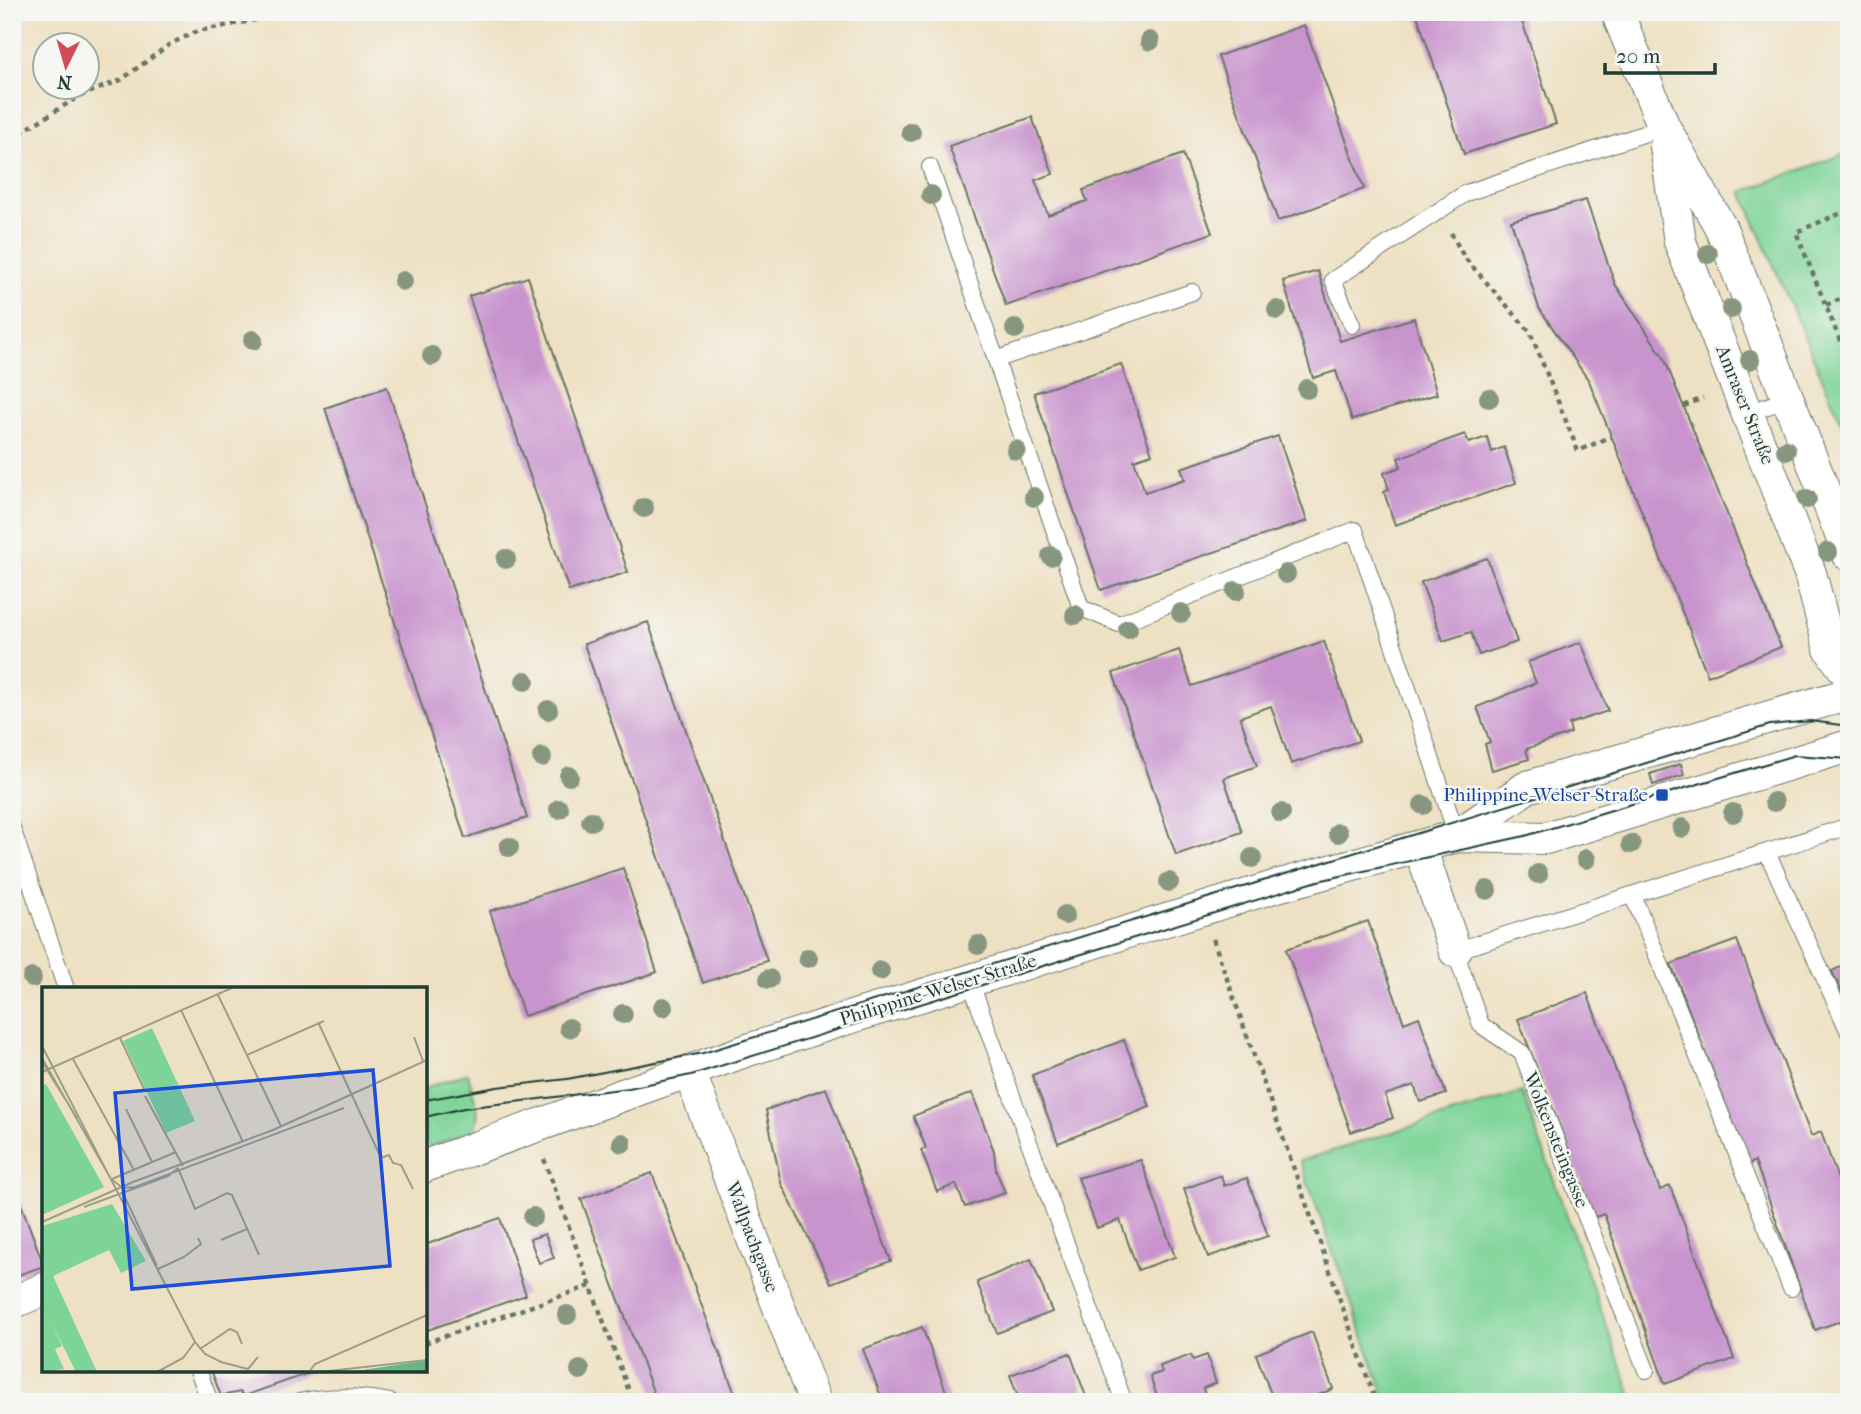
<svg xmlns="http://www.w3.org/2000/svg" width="1861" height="1414" font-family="'IM FELL French Canon',serif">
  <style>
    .green { fill: #7ed498; stroke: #4e8866; stroke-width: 2 }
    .building { fill: #c994ce }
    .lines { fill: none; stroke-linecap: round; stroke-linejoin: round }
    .service-casing { stroke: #677666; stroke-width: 18 }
    .minor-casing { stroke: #677666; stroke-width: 34 }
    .path { stroke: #677666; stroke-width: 4.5; stroke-dasharray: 5 5; stroke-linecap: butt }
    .service { stroke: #fff; stroke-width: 16 }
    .minor { stroke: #fff; stroke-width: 32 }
    .tram { stroke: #1f3d34; stroke-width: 2 }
    .tree { fill: #87977f }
    .transit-dot { fill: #1a4fb4; stroke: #f6f6f2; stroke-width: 2.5 }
    .labels { text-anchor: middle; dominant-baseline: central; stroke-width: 5; stroke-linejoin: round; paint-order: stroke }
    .street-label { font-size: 19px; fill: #1f3d34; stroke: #f6f6f2 }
    .transit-label { font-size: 19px; fill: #164399; stroke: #f6f6f2; text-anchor: end }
    .inset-road { fill: none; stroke: #9b9f89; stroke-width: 2 }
    .view { fill: #1d4ed8; fill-opacity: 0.15; stroke: #1d4ed8; stroke-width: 3.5 }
    .inset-edge { fill: none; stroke: #1f3d34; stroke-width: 3.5 }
  </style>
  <rect width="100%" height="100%" fill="#f6f6f2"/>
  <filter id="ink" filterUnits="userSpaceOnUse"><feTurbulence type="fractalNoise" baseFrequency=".0143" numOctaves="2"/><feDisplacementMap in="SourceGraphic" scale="14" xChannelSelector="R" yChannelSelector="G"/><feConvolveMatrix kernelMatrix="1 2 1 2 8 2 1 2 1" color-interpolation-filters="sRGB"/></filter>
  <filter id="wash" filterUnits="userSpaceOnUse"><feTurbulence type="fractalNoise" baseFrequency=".00686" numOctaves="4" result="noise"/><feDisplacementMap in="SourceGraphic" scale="28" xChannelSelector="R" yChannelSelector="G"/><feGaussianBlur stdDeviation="1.57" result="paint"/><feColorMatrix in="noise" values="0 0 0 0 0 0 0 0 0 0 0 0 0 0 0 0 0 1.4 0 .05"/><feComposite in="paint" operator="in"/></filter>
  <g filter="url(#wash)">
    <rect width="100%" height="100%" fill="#eee0c2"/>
    <!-- green -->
    <path class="green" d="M1849 152V440L1742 192Z
      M468 1073 478 1112 475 1131 429 1147 425 1137V1088Z
      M1522 1092 1634 1402H1387L1300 1161Z"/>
    <g id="blocks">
      <!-- building -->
      <path class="building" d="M1416 12H1519L1556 124 1464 154Z
        M1304 25 1364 189 1278 221 1218 56Z
        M1032 117 1053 174 1035 180 1048 215 1087 201 1083 190 1183 154 1212 233 1006 306 949 146Z
        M1586 200 1615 284 1664 358 1781 647 1708 676 1589 381 1539 308 1511 221Z
        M1318 271 1340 341 1414 318 1437 394 1352 420 1336 371 1313 378 1283 281Z
        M528 277 628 572 569 591 469 296Z
        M1121 364 1152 454 1134 460 1145 492 1185 479 1181 468 1278 436 1307 521 1101 590 1034 393Z
        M387 387 527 818 465 838 325 408Z
        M1465 434 1469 443 1487 437 1492 452 1504 447 1516 483 1395 525 1384 492 1389 490 1384 473 1401 467 1398 458Z
        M1487 558 1517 642 1479 655 1471 632 1443 641 1421 582Z
        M648 622 767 961 703 983 584 644Z
        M1324 641 1359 741 1291 764 1271 706 1240 717 1257 766 1224 778 1242 832 1176 855 1113 673 1179 650 1192 686Z
        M1581 642 1608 711 1569 724 1571 733 1526 749 1529 759 1492 770 1485 744 1490 742 1477 707 1536 683 1528 662Z
        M1681 764 1684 775 1653 785 1650 774Z
        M623 868 657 972 524 1016 490 911Z
        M1368 921 1404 1023 1419 1017 1446 1094 1420 1102 1414 1085 1385 1095 1393 1118 1351 1132 1286 949Z
        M1737 940 1811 1136 1821 1132 1849 1210V1318L1815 1330 1755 1161 1749 1164 1671 964Z
        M1849 963V1007L1832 971Z
        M1587 993 1660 1190 1670 1186 1734 1359 1665 1384 1604 1214 1595 1217 1518 1019Z
        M1124 1040 1150 1107 1058 1143 1032 1075Z
        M826 1088 891 1261 831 1283 781 1183 766 1110Z
        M972 1093 994 1151 996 1170 1005 1193 965 1207 956 1184 937 1192 921 1150 926 1148 913 1116Z
        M1141 1160 1175 1257 1138 1270 1120 1220 1097 1228 1078 1178Z
        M652 1173 724 1365 738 1402H657L581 1199Z
        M1221 1175 1224 1186 1247 1178 1268 1236 1208 1257 1184 1189Z
        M12 1180 44 1266 12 1277Z
        M500 1218 526 1295 425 1331V1245Z
        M545 1234 554 1258 539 1263 530 1239Z
        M1031 1259 1052 1312 997 1333 977 1282Z
        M922 1327 950 1402H883L863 1349Z
        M1312 1332 1333 1389 1301 1402H1274L1256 1354Z
        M1070 1353 1088 1402H1020L1010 1375Z
        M1191 1355 1193 1360 1207 1355 1216 1383 1203 1388 1207 1402H1159L1150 1376 1162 1372 1160 1366Z
        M211 1370H315V1371L244 1396 240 1392 221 1396Z"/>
    </g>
  </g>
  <g filter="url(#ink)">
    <use href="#blocks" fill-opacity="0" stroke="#677666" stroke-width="2"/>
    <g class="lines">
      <!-- service casing -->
      <g class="service-casing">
        <path id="service" d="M930 167 1081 608 1119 624 1355 530 1457 836
          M1352 325 1333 280 1466 193 1664 127
          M998 359 1192 292
          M1748 413 1787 399
          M12 828 66 989
          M1767 852 1849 1032
          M1633 896 1791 1288
          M970 981 1124 1402
          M198 1370 210 1402
          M1646 1370 1522 1053 1481 1025 1455 951 1849 826
          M299 1402C331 1395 359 1396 391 1402"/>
      </g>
      <!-- minor casing -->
      <g class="minor-casing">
        <path id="minor" d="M1617 12 1664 127 1721 228 1849 555
          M1666 146 1680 242 1810 573 1830 649 1849 676
          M1457 836 1546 838 1849 746
          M1420 847 1455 951
          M689 1071 815 1402
          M425 1166 748 1050 845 1019 1277 886 1457 836 1527 787 1849 694
          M12 1303 44 1289"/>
      </g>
      <!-- path -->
      <path class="path" d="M12 138 78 97 121 80 170 44 198 31 298 12
        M1849 210 1796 232 1849 363
        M1451 233 1464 257 1530 332 1578 451 1612 436
        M1826 305 1849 295
        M1684 406 1703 398
        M12 747 15 755 12 759
        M1213 939 1376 1402
        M544 1159 633 1402
        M425 1343 590 1286"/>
      <!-- service -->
      <use href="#service" class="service"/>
      <!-- minor -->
      <use href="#minor" class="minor"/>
      <!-- tram -->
      <path class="tram" d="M425 1100 497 1087 567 1079 703 1053 1770 725 1810 721 1849 726
        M425 1117 464 1108 629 1088 691 1075 1318 881 1525 836 1795 755 1849 759"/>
    </g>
    <!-- trees -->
    <g class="tree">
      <circle cx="1150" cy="41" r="10"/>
      <circle cx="911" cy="132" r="10"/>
      <circle cx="931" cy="195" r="10"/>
      <circle cx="1708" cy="254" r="10"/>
      <circle cx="403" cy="281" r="10"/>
      <circle cx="1731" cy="309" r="10"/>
      <circle cx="1277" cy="310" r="10"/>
      <circle cx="1015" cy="329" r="10"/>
      <circle cx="253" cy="340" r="10"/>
      <circle cx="432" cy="356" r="10"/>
      <circle cx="1750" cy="360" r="10"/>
      <circle cx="1307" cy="389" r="10"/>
      <circle cx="1489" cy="398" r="10"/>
      <circle cx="1016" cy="450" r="10"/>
      <circle cx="1786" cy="450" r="10"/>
      <circle cx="1034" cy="497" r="10"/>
      <circle cx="1807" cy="499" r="10"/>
      <circle cx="644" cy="508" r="10"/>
      <circle cx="1828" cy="552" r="10"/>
      <circle cx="1051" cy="556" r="10"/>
      <circle cx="506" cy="559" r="10"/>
      <circle cx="1286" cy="574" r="10"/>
      <circle cx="1236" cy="591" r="10"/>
      <circle cx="1181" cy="613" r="10"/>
      <circle cx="1075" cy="615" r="10"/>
      <circle cx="1128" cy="629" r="10"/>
      <circle cx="525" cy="681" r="10"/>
      <circle cx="548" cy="710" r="10"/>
      <circle cx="542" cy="757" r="10"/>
      <circle cx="569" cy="776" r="10"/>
      <circle cx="1774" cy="802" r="10"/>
      <circle cx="1423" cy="805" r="10"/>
      <circle cx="559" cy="809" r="10"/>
      <circle cx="1281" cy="813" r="10"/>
      <circle cx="1733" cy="813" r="10"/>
      <circle cx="591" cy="821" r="10"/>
      <circle cx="1682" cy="828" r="10"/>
      <circle cx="1338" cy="833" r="10"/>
      <circle cx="1631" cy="844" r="10"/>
      <circle cx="509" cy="847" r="10"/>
      <circle cx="1252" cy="858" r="10"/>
      <circle cx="1586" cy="859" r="10"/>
      <circle cx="1538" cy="874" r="10"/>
      <circle cx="1169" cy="882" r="10"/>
      <circle cx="1487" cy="890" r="10"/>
      <circle cx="1065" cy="915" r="10"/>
      <circle cx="978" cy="945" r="10"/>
      <circle cx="808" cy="958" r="10"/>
      <circle cx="880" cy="971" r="10"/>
      <circle cx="32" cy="978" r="10"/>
      <circle cx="769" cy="979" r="10"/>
      <circle cx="663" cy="1007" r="10"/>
      <circle cx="623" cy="1014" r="10"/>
      <circle cx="569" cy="1028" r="10"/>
      <circle cx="622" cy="1143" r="10"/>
      <circle cx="533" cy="1217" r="10"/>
      <circle cx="567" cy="1315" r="10"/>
      <circle cx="580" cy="1370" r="10"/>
    </g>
  </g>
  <!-- markers -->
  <rect class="transit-dot" x="1655" y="788" width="14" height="14" rx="3.5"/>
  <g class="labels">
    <!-- street labels -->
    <g class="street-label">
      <text transform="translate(1745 405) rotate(68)">Amraser Straße</text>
      <text transform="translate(938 990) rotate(-17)">Philippine-Welser-Straße</text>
      <text transform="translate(1556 1140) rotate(68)">Wolkensteingasse</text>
      <text transform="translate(752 1237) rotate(69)">Wallpachgasse</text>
    </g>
    <!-- transit labels -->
    <g class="transit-label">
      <text x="1648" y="795">Philippine-Welser-Straße</text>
    </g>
  </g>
  <!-- overview -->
  <g transform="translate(42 987)">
    <rect width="385" height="385" fill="#eee0c2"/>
    <path d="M110 41 153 134 124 146 81 54ZM4 97 62 200 0 228V99ZM70 217 104 274 79 286 67 263 11 289 55 385H34L10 337 20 359 13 362 22 382 0 385V239Z" fill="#7ed498"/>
    <path d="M381 374 385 375V385H307Z" fill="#66b680"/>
    <path class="inset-road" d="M176 8 239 139M139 23 201 155M276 35 339 171 347 168 351 176 359 178 371 202M372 50 381 74M78 51 102 102M0 59 153 355 163 367 179 375 206 382 216 370M205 68 282 34M0 71 69 192 81 201 93 200 302 121M31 72 92 183M0 75 35 131M0 85 192 0M275 90 300 84M103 109 141 179M84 122 110 175M136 181 153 222 185 206 190 208 217 268M70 192 134 165M81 206 115 279M42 220 126 189 136 181M0 235 91 195 231 143 385 73M179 253 205 242M116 282 142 270 159 257 156 251M158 362 188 342 195 345 200 357M115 385 141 371 153 355M267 385 273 377 385 328M278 385 385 373"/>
    <path class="view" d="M331 83 348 279 90 302 73 106Z"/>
    <rect width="385" height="385" class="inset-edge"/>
  </g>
  <!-- margin -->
  <rect width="1861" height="1414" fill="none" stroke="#f6f6f2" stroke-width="42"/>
  <!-- north arrow -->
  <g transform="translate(66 66) rotate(185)"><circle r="33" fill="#f6f6f2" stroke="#a0aca6" stroke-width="2"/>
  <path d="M0-5L12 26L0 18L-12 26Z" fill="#d1495b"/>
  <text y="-10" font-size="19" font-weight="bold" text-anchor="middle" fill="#1f3d34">N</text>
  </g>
  <!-- scale -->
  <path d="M1605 63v10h110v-10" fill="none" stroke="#1f3d34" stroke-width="3.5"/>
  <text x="1616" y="63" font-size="21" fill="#1f3d34" stroke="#f6f6f2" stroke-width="5" paint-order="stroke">20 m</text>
</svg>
